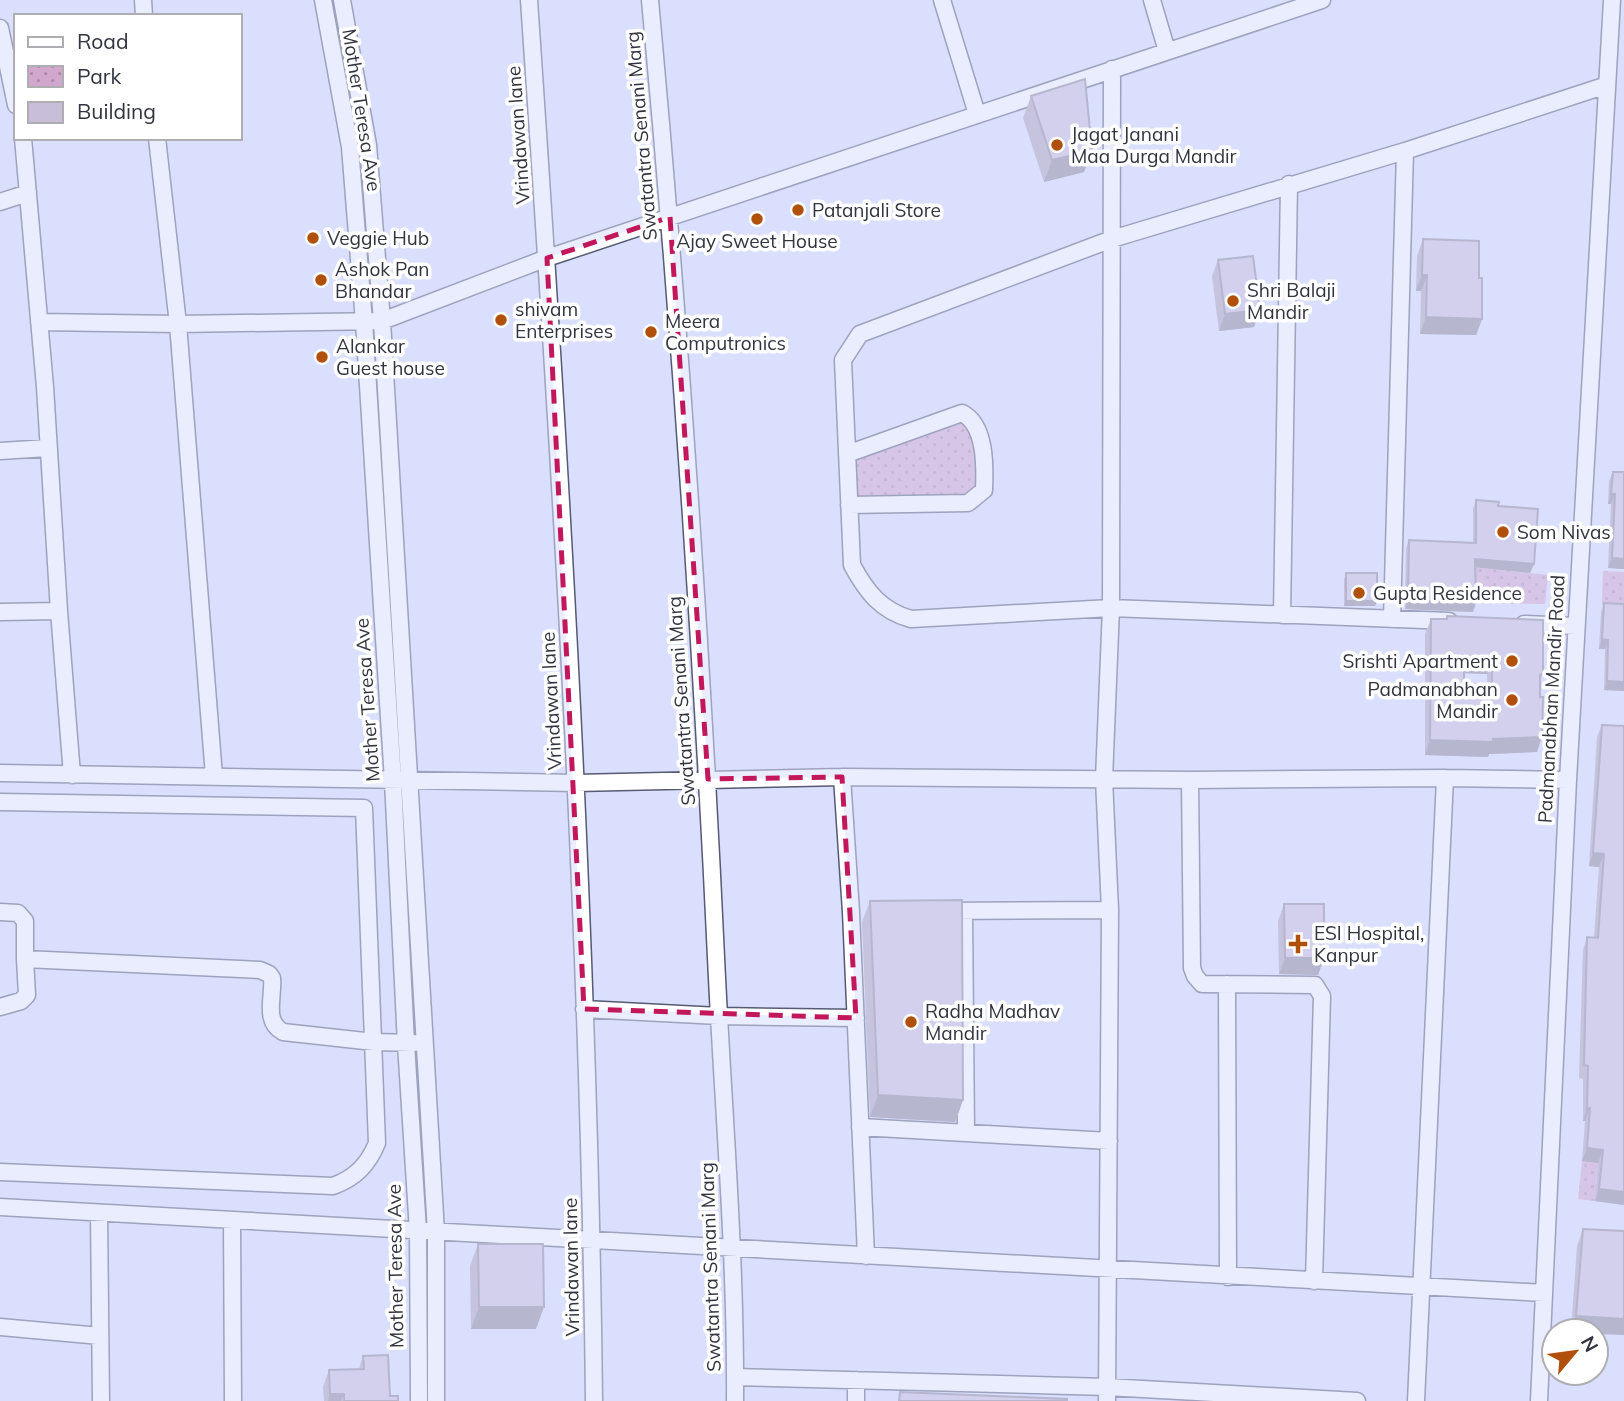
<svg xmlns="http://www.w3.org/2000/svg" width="1624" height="1401" font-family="Mulish,sans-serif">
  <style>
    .park { fill: url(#park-dots) }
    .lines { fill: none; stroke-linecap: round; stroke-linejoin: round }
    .minor-casing { stroke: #565a73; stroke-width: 19 }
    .minor { stroke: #fff; stroke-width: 16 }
    .wall { fill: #ada3bb; fill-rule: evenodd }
    .shaded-wall { fill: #8d8599 }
    .building { fill: #c9beda; stroke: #8d8599; stroke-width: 2; fill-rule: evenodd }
    .marked { fill: none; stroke: #c2185b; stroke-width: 5; stroke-dasharray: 14 9; stroke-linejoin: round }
    .poi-dot { fill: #b1500a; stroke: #fff; stroke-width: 2.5 }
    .labels { text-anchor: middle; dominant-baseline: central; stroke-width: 7; stroke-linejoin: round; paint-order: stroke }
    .street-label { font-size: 19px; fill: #31333f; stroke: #fff }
    .poi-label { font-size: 19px; fill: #31333f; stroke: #fff; text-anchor: start }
  </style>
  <defs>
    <pattern id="park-dots" width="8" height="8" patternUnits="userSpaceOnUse" patternTransform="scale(1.75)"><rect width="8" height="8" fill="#d2a7cd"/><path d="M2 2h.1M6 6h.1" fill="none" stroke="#ab89a8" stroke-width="1.8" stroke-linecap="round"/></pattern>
  </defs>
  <rect width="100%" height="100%" fill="#d9dffc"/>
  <!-- park -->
  <path class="park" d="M967 418 982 466 981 485 966 501 852 502 849 456Z
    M1473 567 1548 575 1545 604 1474 603Z
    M1603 571 1624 572V607L1602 605Z
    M1582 1161 1598 1163 1595 1201 1578 1199Z"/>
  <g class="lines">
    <!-- minor casing -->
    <g class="minor-casing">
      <path id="minor" d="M143 0 144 16
        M323 0 350 147 364 322 393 781 406 1044 418 1231 419 1401
        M342 0 368 145 382 321 436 1232V1401
        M529 0C561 466 589 934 594 1401
        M650 0C680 325 702 652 717 978 724 1119 736 1260 735 1401
        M942 0 977 114
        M1152 0 1167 51
        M0 28 16 105
        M23 138 45 387 59 611 72 775
        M157 138 178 324 382 321 547 258 1322 0
        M0 202 28 193
        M39 322 178 324 214 776
        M0 451 48 448
        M847 454 962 413C986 425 985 466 984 490L968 503 849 505
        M0 612 59 611
        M1282 615 1289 184
        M1392 619 1405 151
        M1449 621 1111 608 911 619C881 611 866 591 852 565L843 360 860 334 1112 239 1405 151 1607 85
        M1524 624 1576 626
        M0 773 576 783 842 777 1190 780 1445 778 1568 780
        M842 777 851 912 866 1256
        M1190 780 1192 968 1195 976 1202 984 1315 985 1322 996 1314 1281
        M0 802 364 808 377 1143C368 1165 355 1178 333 1186L0 1172
        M941 911 1110 910
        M964 911 966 1133
        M0 912 18 913 25 921V959
        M1227 984 1228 1277
        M0 1007 21 1001 27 995 25 959 260 970 269 974 272 978C274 997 263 1021 283 1032L374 1042 414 1043
        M584 1009 719 1016 856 1018
        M860 1127 1109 1141
        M0 1207 1544 1293
        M99 1213 101 1401
        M232 1220 233 1401
        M0 1327 100 1336
        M735 1377 1107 1387 1357 1401
        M856 1401V1380
        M1107 1401 1110 910 1104 779 1111 608 1112 69
        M1416 1401 1445 778
        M1539 1401 1568 780 1612 0"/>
    </g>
    <!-- minor -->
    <use href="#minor" class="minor"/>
  </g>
  <!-- wall -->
  <path class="wall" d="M1031 96 1092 151 1084 172 1044 182 1023 118Z
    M1423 239 1479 278 1482 319 1476 335 1420 334 1421 291H1416L1417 256Z
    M1218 260 1260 310 1254 327 1219 331 1212 276Z
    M1613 472H1624V569L1608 568 1611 504H1608L1609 481Z
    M1476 500 1498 506 1534 564 1530 573 1475 567 1473 612 1405 609 1406 548 1409 540 1473 543V509Z
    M1346 573 1377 601 1375 606H1344V579Z
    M1604 603 1624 691 1604 690 1605 649H1599L1601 612Z
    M1447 616 1543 673 1540 682 1537 752 1489 754 1488 757 1425 755V634L1431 619H1446ZM1464 673 1487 674V685L1464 684Z
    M1602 725 1624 1205 1595 1201 1598 1163 1582 1161 1585 1121H1583V1079L1579 1078 1583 950 1587 937H1594L1599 867 1589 866 1597 737Z
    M870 901 963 1100 955 1122 870 1117 862 922Z
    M1284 904 1324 958 1318 975 1279 974 1278 921Z
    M1583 1229 1596 1331H1571L1577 1246Z
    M478 1244 536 1329H471L470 1266Z
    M363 1356 390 1396 398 1401H324L323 1387 329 1370 359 1369Z"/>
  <!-- shaded-wall -->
  <path class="shaded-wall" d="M1092 151 1084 172 1044 182 1052 160Z
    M1422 275H1427L1421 291H1416Z
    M1260 310 1254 327 1219 331 1225 314Z
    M1426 317 1482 319 1476 335 1420 334Z
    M1611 494H1615L1611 504H1608Z
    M1612 558 1624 559V569L1608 568Z
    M1475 559 1534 564 1530 573 1472 567Z
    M1408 600 1476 603 1473 612 1405 609Z
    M1346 601H1377L1375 606H1344Z
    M1602 639 1608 640 1605 649H1599Z
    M1464 658H1492L1487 674 1459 673Z
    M1607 681 1624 682V691L1604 690Z
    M1542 737 1537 752 1489 754 1488 757 1425 755 1430 740Z
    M1593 853 1604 854 1599 867 1589 866Z
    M1285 958H1324L1318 975 1279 974Z
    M878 1095 963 1100 955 1122 870 1117Z
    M1590 1108 1585 1121H1583L1587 1109Z
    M1587 1148 1603 1150 1598 1163 1582 1161Z
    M1599 1189 1624 1192V1205L1595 1201Z
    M479 1307H544L536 1329H471Z
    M1576 1316 1624 1319V1335L1596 1334V1331H1571Z
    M330 1394H344L341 1401H328Z"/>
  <!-- building -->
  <path class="building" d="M1085 79 1092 151 1052 160 1031 96Z
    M1423 239 1479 241V278H1482V319L1426 317 1427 275H1422Z
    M1253 256 1260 310 1225 314 1218 260Z
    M1613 472H1624V559L1612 558 1615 494H1611Z
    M1476 500 1499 502 1498 506 1538 509 1534 564 1475 559 1476 603 1408 600 1409 540 1476 543Z
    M1346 573H1377V601H1346Z
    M1604 603 1624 604V682L1607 681 1608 640 1602 639Z
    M1447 616 1543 620V673L1540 675V697H1543L1542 737 1493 739V742L1430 740 1431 619H1447ZM1464 658H1492V685L1464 684Z
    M1602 725 1624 726V1192L1599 1189 1603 1150 1587 1148 1590 1108 1587 1109 1588 1066 1584 1065 1587 937 1598 938 1604 854 1593 853Z
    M962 900 963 1100 878 1095 870 901Z
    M1284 904H1324V958H1285Z
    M1583 1229 1624 1231V1319L1576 1316Z
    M478 1244H543L544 1307H479Z
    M388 1355 390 1396H398V1401H344V1394H330L329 1370 364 1369 363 1356Z
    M900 1392 1067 1399V1401H899Z"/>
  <!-- marked area -->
  <path d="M0 0H1624V1401H0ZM670 217 708 779 842 777 856 1018 584 1009 547 258Z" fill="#d9dffc" fill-opacity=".55" fill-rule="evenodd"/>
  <path class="marked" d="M670 217 708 779 842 777 856 1018 584 1009 547 258Z"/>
  <!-- markers -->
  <g class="poi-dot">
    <circle cx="1057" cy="145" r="7"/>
    <circle cx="798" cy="210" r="7"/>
    <circle cx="757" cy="219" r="7"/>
    <circle cx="313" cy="238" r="7"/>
    <circle cx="321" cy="280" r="7"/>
    <circle cx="1233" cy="301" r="7"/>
    <circle cx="501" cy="320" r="7"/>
    <circle cx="651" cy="332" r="7"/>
    <circle cx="322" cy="357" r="7"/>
    <circle cx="1503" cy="532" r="7"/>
    <circle cx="1359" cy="593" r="7"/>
    <circle cx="1512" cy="661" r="7"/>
    <circle cx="1512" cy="700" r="7"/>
    <path d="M1294.5 933.5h7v7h7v7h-7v7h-7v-7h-7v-7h7z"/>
    <circle cx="911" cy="1022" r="7"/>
  </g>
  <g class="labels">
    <!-- street labels -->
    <g class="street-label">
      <text transform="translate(362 110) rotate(81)">Mother Teresa Ave</text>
      <text transform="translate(518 135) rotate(-94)">Vrindawan lane</text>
      <text transform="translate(641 136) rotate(-95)">Swatantra Senani Marg</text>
      <text transform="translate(1551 699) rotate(-87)">Padmanabhan Mandir Road</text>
      <text transform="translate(367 700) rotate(-94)">Mother Teresa Ave</text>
      <text transform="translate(551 701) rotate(-93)">Vrindawan lane</text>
      <text transform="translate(681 701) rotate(-94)">Swatantra Senani Marg</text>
      <text transform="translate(395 1266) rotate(-91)">Mother Teresa Ave</text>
      <text transform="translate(571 1267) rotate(-91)">Vrindawan lane</text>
      <text transform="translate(710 1267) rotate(-92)">Swatantra Senani Marg</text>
    </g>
    <!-- poi labels -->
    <g class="poi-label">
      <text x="1071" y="134">Jagat Janani<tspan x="1071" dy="22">Maa Durga Mandir</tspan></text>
      <text x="812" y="210">Patanjali Store</text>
      <text x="327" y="238">Veggie Hub</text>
      <text x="757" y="241" text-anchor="middle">Ajay Sweet House</text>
      <text x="335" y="269">Ashok Pan<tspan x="335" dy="22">Bhandar</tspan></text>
      <text x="1247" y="290">Shri Balaji<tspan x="1247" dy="22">Mandir</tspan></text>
      <text x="515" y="309">shivam<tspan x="515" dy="22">Enterprises</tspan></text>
      <text x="665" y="321">Meera<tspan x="665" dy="22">Computronics</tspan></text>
      <text x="336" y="346">Alankar<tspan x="336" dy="22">Guest house</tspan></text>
      <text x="1517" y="532">Som Nivas</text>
      <text x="1373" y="593">Gupta Residence</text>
      <text x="1498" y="661" text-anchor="end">Srishti Apartment</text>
      <text x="1498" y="689" text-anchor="end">Padmanabhan<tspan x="1498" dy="22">Mandir</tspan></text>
      <text x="1314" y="933">ESI Hospital,<tspan x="1314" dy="22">Kanpur</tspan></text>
      <text x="925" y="1011">Radha Madhav<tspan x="925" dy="22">Mandir</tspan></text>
    </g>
  </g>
  <!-- legend -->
  <rect x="14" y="14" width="228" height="126" fill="#ffffff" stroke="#adadb2" stroke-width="2"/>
  <rect x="28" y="37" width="35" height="10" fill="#ffffff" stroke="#adadb2" stroke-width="2"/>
  <text x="77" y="49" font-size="21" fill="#31333f">Road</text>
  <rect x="28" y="66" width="35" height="21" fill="url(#park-dots)" stroke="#adadb2" stroke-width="2"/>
  <text x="77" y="84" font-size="21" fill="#31333f">Park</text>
  <rect x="28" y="102" width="35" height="21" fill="#c9beda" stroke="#adadb2" stroke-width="2"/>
  <text x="77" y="119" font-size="21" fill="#31333f">Building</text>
  <!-- north arrow -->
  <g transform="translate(1575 1352) rotate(61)"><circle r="33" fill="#ffffff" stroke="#adadb2" stroke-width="2"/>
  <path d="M0-5L12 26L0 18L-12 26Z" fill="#b1500a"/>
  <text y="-10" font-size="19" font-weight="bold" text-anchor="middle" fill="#31333f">N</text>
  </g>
</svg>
